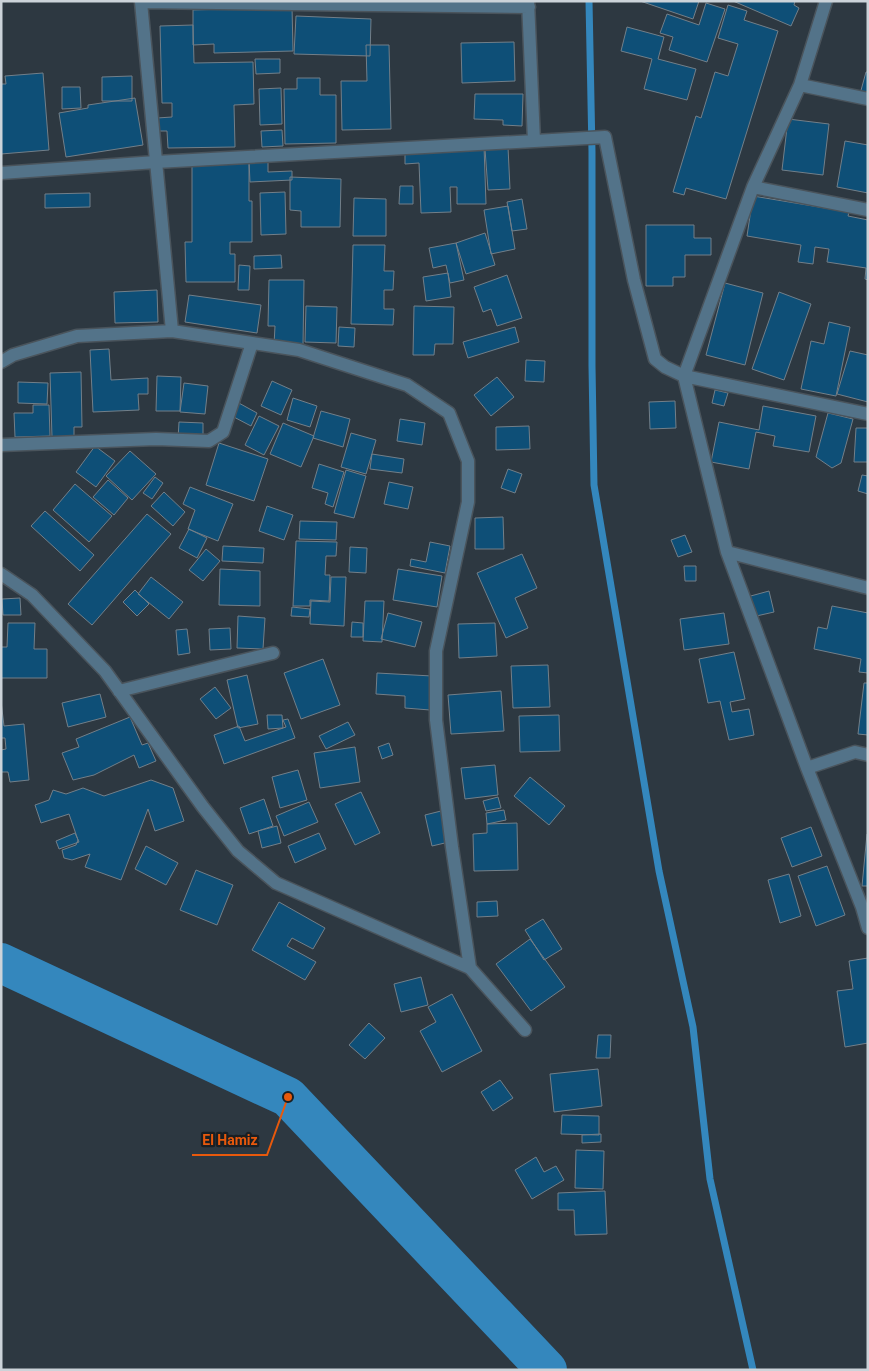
<svg xmlns="http://www.w3.org/2000/svg" width="869" height="1371" font-family="Roboto,sans-serif">
  <style>
    .lines { fill: none; stroke-linecap: round; stroke-linejoin: round }
    .stream { stroke: #3487bd; stroke-width: 7 }
    .river { stroke: #3487bd; stroke-width: 40 }
    .building { fill: #0e4f77; stroke: #727f89 }
    .minor-casing { stroke: #4a545c; stroke-width: 15 }
    .minor { stroke: #537389; stroke-width: 12 }
    .leader { fill: none; stroke: #e8590c; stroke-width: 2 }
    .callout-dot { fill: #e8590c; stroke: #1a1f23; stroke-width: 2 }
    .callout-label { font-size: 14px; text-anchor: middle; font-weight: bold; fill: #e8590c; stroke: #1a1f23; stroke-width: 4.5; stroke-linejoin: round; paint-order: stroke }
  </style>
  <rect width="100%" height="100%" fill="#2d3841"/>
  <g class="lines">
    <!-- stream -->
    <path class="stream" d="M589 1 592 152V366L594 485 659 871 693 1027 710 1179 753 1370"/>
    <!-- river -->
    <path class="river" d="M1 963 288 1097 547 1370"/>
  </g>
  <!-- building -->
  <path class="building" d="M640 1H699L693 19Z
    M733 1H795L794 5 799 8 791 26Z
    M706 3 725 9 707 62 669 50 673 37 660 33 667 14 699 25Z
    M728 5 747 11 744 20 778 31 726 199 686 188 684 195 673 192 696 116 701 118 715 72 728 76 738 44 718 38Z
    M292 7 293 51 214 53V44L193 45V10Z
    M296 16 371 19 370 56 294 54Z
    M193 25 194 63 253 62 254 104 234 105 235 147 168 148 167 131H158L157 118 172 117V103H162L160 26Z
    M627 27 664 37 658 59 696 69 687 100 644 89 652 59 621 51Z
    M514 42 515 81 462 83 461 43Z
    M366 45H389L391 129 342 130 341 81H367Z
    M255 59H280V73L256 74Z
    M866 72H868V96L860 94Z
    M43 73 49 150 1 154V84H6L5 76Z
    M132 76V101H102V77Z
    M297 78H320V95H336V143L285 144 284 89H297Z
    M62 87H80L81 108 62 109Z
    M281 88 282 124 260 125 259 89Z
    M475 94H523L522 126 503 125V120L474 119Z
    M135 98 143 145 66 157 59 113 88 108V105Z
    M788 119 829 124 823 175 782 170Z
    M282 130 283 146 262 147 261 131Z
    M845 141 868 145V193L837 187Z
    M484 146 486 204H457V187H450L451 212 421 213 419 163 405 164V152Z
    M508 147 510 189 488 190 485 149Z
    M249 161H268V172L292 171V180L250 182Z
    M249 163V201H252V242H230V254H235V282H186L185 242H192V164Z
    M290 177 341 179 340 227H301V211L290 210Z
    M400 186H413V204H399Z
    M285 192 286 234 261 235 260 193Z
    M90 193V207L45 208V194Z
    M753 196 849 212 848 216 868 220V280L865 279 866 268 827 262 829 249 815 247 813 264 798 262 801 245 747 236Z
    M354 198 386 199V236H353Z
    M522 199 527 229 512 231 507 202Z
    M508 206 515 249 491 254 484 210Z
    M646 225H694V238H711V255H685V277H673V286H646Z
    M485 233 495 265 466 274 456 243Z
    M456 243 464 280 450 283 446 265 433 268 429 248Z
    M353 245H385L384 271H394L393 290H384V309H394L393 325 351 324Z
    M281 255 282 268 254 269V256Z
    M239 265 250 266 249 290H238Z
    M448 273 451 297 426 301 423 277Z
    M507 275 522 318 497 326 491 309 483 312 474 287Z
    M269 280H304L303 345H274L275 326H268Z
    M725 283 763 293 745 365 706 355Z
    M157 290 158 322 115 323 114 292Z
    M779 292 811 304 784 380 752 369Z
    M189 295 261 305 257 333 185 322Z
    M306 306 337 307 336 343 305 342Z
    M414 306 454 307 453 344H435L434 355H413Z
    M829 322 850 327 836 396 801 389 811 341 824 344Z
    M339 327 355 328 354 347 338 346Z
    M515 327 519 342 468 358 463 342Z
    M109 349 111 380 148 378V394H138L139 410 93 412 90 350Z
    M850 351 868 355V402L837 394Z
    M526 360 545 361 544 382 525 381Z
    M81 372 82 427H74V436L52 437 50 373Z
    M157 376 181 377 180 411H156Z
    M497 377 514 397 491 416 474 395Z
    M272 381 292 390 281 415 261 406Z
    M18 382 48 383 47 404 18 403Z
    M184 383 208 386 205 414 180 412Z
    M715 390 728 393 724 406 712 403Z
    M293 398 317 406 310 427 287 420Z
    M675 401 676 428 650 429 649 402Z
    M237 402 257 413 251 426 230 415Z
    M33 405H49L50 436 15 437 14 413H33Z
    M763 406 816 416 809 452 773 446 775 436 756 432 749 469 711 462 719 422 759 430Z
    M321 411 350 419 343 447 313 438Z
    M828 413 853 419 841 463 832 468 816 457Z
    M259 416 279 426 264 455 245 445Z
    M400 419 425 423 422 445 397 441Z
    M179 422 203 423V439H178Z
    M283 423 314 436 301 467 270 454Z
    M529 426 530 449 496 450V427Z
    M856 428H868V462H854Z
    M351 433 376 440 366 474 341 467Z
    M219 443 268 459 254 501 206 485Z
    M95 446 115 461 96 487 76 472Z
    M130 451 156 474 132 500 106 476Z
    M372 454 404 459 402 473 370 469Z
    M319 464 344 472 333 507 325 504 328 493 312 488Z
    M508 469 522 474 515 493 501 488Z
    M346 470 366 476 354 518 334 513Z
    M862 475 868 476V494L858 491Z
    M155 477 163 483 152 499 143 493Z
    M108 480 128 498 114 515 93 497Z
    M389 482 413 487 408 509 384 504Z
    M75 484 112 516 89 542 53 510Z
    M190 487 233 504 218 541 188 529 195 510 183 504Z
    M164 492 185 512 173 526 151 506Z
    M267 506 293 515 284 540 259 531Z
    M45 511 94 555 80 571 31 526Z
    M147 514 171 534 92 625 68 604Z
    M503 517 504 549H475V518Z
    M300 521 337 522 336 540 299 539Z
    M189 529 207 538 197 558 179 548Z
    M685 535 692 552 678 557 671 540Z
    M296 541 337 542 336 556H326L325 575H330L329 601 310 600V606H293Z
    M430 542 450 546 445 573 410 566 411 559 426 562Z
    M223 546 264 548 263 563 222 561Z
    M350 547 367 548 366 573 349 572Z
    M206 549 220 561 203 581 189 570Z
    M522 554 537 588 515 598 528 628 506 638 477 573Z
    M684 566H696V581H685Z
    M220 569 260 571V606L219 605Z
    M398 569 442 576 437 607 393 600Z
    M151 577 183 602 169 619 138 594Z
    M331 577H346L344 626 310 624 311 601 330 602Z
    M135 590 149 604 137 616 123 602Z
    M769 591 774 612 752 617 747 597Z
    M20 598 21 615H3L2 599Z
    M365 601H384L382 642 363 641Z
    M832 606 868 613V673L859 672 861 659 814 649 818 627 827 629Z
    M292 607 310 609 309 617 291 616Z
    M388 613 422 622 415 647 381 639Z
    M724 613 729 644 684 650 680 619Z
    M238 616 265 618 263 649 237 648Z
    M352 622 363 623V637H351Z
    M8 623H35L34 649H47V678H1V647H7Z
    M495 623 497 656 459 658 458 624Z
    M230 628 231 649 210 650 209 629Z
    M187 629 190 653 178 655 176 630Z
    M734 652 745 699 730 702 732 712 749 709 754 735 729 740 720 701 708 703 699 659Z
    M323 659 340 705 301 719 284 673Z
    M548 665 550 707 513 708 511 666Z
    M377 673 432 676 430 710 405 708V696L376 694Z
    M247 675 258 724 238 728 227 680Z
    M864 683H868V735L858 734Z
    M215 687 231 708 216 719 200 699Z
    M501 691 504 731 451 734 448 695Z
    M100 694 106 717 68 727 62 703Z
    M1 701 4 726 24 724 29 780 10 782 8 772H1V750L6 749 5 738H1Z
    M267 715H282L283 728 268 729Z
    M559 715 560 751 520 752 519 716Z
    M130 717 142 745 148 743 156 761 139 768 134 755 94 775 73 780 62 753 79 747 76 739Z
    M288 719 295 738 224 764 214 735 239 726 245 741 286 727 283 720Z
    M348 722 355 735 326 749 319 736Z
    M389 743 393 755 382 759 378 747Z
    M355 747 360 782 320 788 314 753Z
    M495 765 498 795 465 799 461 768Z
    M298 770 307 800 280 808 272 777Z
    M530 777 565 806 549 825 514 796Z
    M151 780 173 788 184 821 155 831 148 809 121 880 85 867 90 854 72 860 64 858 62 850 76 845 78 840 69 814 41 823 35 805 49 800 53 790 66 794 83 788 104 796Z
    M361 792 380 833 355 845 335 804Z
    M498 797 501 808 486 811 483 801Z
    M264 799 273 826 249 834 240 808Z
    M309 802 318 822 284 836 276 816Z
    M504 810 506 820 487 824 486 813Z
    M441 811 449 842 432 846 425 815Z
    M517 823 518 870 474 871 473 834 487 833V824Z
    M277 826 281 843 262 848 258 831Z
    M811 827 822 856 792 867 781 838Z
    M75 833 79 842 59 849 56 841Z
    M319 833 326 849 295 863 288 846Z
    M867 834H868V886H862Z
    M146 846 178 863 166 885 135 869Z
    M827 866 845 915 816 926 798 876Z
    M196 870 233 885 217 925 180 910Z
    M789 874 801 916 780 923 768 880Z
    M497 901 498 916 477 917V902Z
    M279 902 325 928 313 949 292 938 287 946 316 962 305 980 252 950Z
    M543 919 562 949 544 960 525 930Z
    M530 939 565 987 531 1011 496 964Z
    M868 958V1043L845 1047 837 991 853 989 849 961Z
    M421 977 428 1005 401 1012 394 984Z
    M452 994 482 1051 442 1072 420 1031 436 1022 428 1007Z
    M369 1023 385 1038 365 1059 349 1045Z
    M598 1035H611L610 1058H596Z
    M598 1069 602 1106 554 1112 550 1074Z
    M500 1080 513 1098 493 1111 481 1092Z
    M562 1115 599 1116V1135L561 1134Z
    M601 1134V1142L582 1143V1135Z
    M576 1150 604 1151 603 1189 575 1188Z
    M536 1157 544 1172 556 1166 564 1180 532 1199 515 1170Z
    M605 1191 607 1234 575 1235 574 1210H558V1193Z"/>
  <g class="lines">
    <!-- minor casing -->
    <g class="minor-casing">
      <path id="minor" d="M528 1 534 141
        M826 1 800 85 753 187 684 376 727 552 807 768 862 907 868 928
        M800 85 868 99
        M1 173 156 162 605 137 634 280 655 359 665 367 684 376 868 414
        M753 187 868 210
        M1 362 13 355 77 336 172 331
        M1 445 156 439 209 441 223 432 252 343
        M727 552 868 588
        M1 574 32 595 105 671 203 807 238 851 276 883 470 968 452 847 436 720V651L468 502V461L449 413 407 385 299 350 172 331 141 2 529 7
        M119 691 273 653
        M807 768 855 752 868 755
        M470 968 525 1030"/>
    </g>
    <!-- minor -->
    <use href="#minor" class="minor"/>
  </g>
  <!-- callouts -->
  <path class="leader" d="M288 1097L267 1155H192"/>
  <circle class="callout-dot" cx="288" cy="1097" r="5"/>
  <g class="callout-label">
    <text x="230" y="1145">El Hamiz</text>
  </g>
  <!-- border -->
  <rect width="869" height="1371" fill="none" stroke="#ccd3d9" stroke-width="5"/>
</svg>
